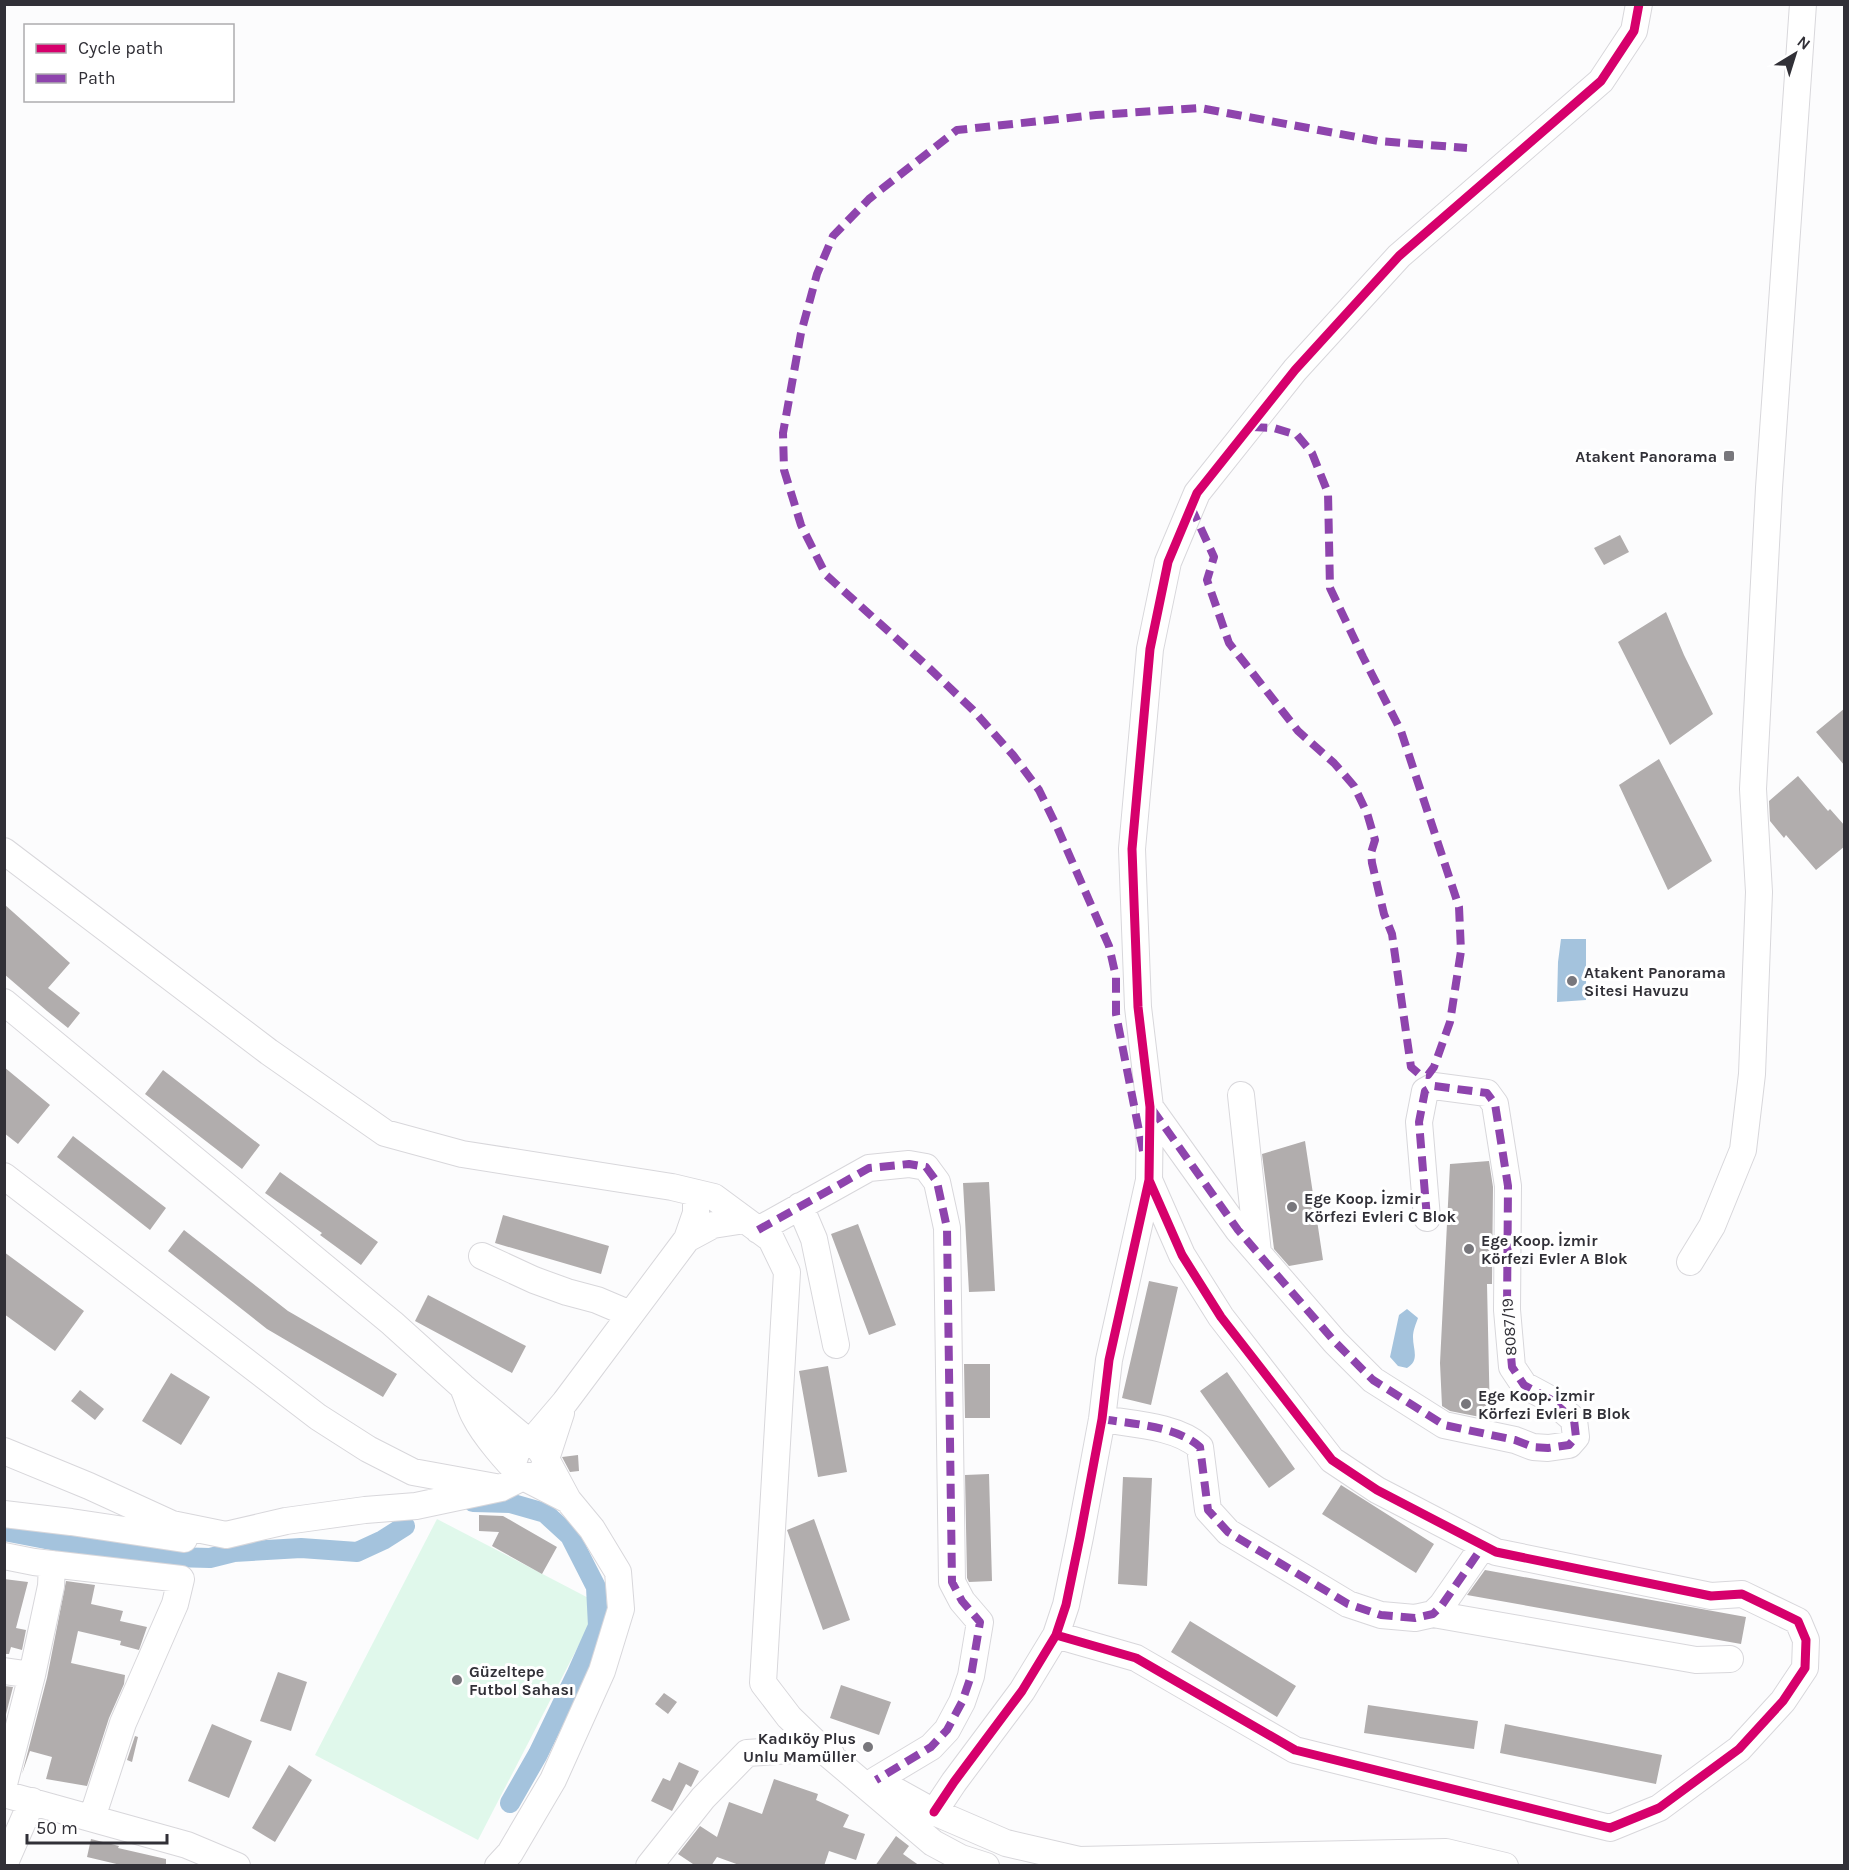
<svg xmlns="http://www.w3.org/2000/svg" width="1849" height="1870" font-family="Karla,sans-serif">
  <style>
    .green { fill: #e0f8eb }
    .water { fill: #a4c3dd }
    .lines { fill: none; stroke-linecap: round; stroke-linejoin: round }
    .canal { stroke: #a4c3dd; stroke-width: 20 }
    .building { fill: #b1adad }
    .minor-casing { stroke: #d8d7db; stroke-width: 28 }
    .minor { stroke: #fff; stroke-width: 26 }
    .quiet { stroke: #8e44ad; stroke-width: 8; stroke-dasharray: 15 8; stroke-linecap: butt }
    .cycleway-casing { stroke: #fff; stroke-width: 13 }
    .cycleway { stroke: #d6006c; stroke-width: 9 }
    .poi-dot { fill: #78777c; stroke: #fff; stroke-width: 2 }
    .labels { text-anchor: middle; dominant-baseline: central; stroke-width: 6; stroke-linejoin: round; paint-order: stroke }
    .poi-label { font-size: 16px; font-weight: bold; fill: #313037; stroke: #fff; text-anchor: start }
    .street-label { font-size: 16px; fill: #313037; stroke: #fff }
  </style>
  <rect width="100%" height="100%" fill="#fcfcfd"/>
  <!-- green -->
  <path class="green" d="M437 1519 600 1604 478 1840 315 1755Z"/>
  <!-- water -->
  <path class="water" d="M1561 939H1586V1000L1557 1002 1558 962Z
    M1407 1309 1418 1318C1416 1324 1413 1330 1413 1337 1413 1350 1420 1360 1407 1368L1398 1366 1390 1357 1399 1315Z"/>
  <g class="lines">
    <!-- canal -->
    <path class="canal" d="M473 1502 510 1503 545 1513 570 1536 596 1587 598 1626 577 1673 538 1754 510 1803
      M4 1531 108 1551 172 1557 210 1558 234 1552 301 1548 357 1552 383 1540 405 1526"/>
  </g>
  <!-- building -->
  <path class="building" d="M1620 535 1629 552 1604 565 1594 548Z
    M1666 612 1684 655 1713 714 1670 745 1618 642Z
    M1845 708V766L1816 732Z
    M1659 759 1712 861 1668 890 1619 785Z
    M1798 776 1828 811 1830 809 1845 826V846L1816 870 1786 835 1784 838 1770 821 1769 801Z
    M4 904 70 963 48 988 80 1013 68 1028 47 1011 4 974Z
    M4 1067 50 1105 18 1144 4 1133Z
    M163 1070 260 1145 242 1169 145 1094Z
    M73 1136 166 1208 150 1230 57 1157Z
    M1305 1141 1323 1260 1289 1266 1274 1249 1262 1154Z
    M1489 1161 1493 1187 1492 1284H1487L1490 1419 1450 1411 1442 1406 1440 1363 1450 1164Z
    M280 1172 378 1242 361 1265 320 1235 322 1233 265 1193Z
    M989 1182 995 1291 969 1292 963 1183Z
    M503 1215 609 1246 601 1274 495 1243Z
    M858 1224 896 1325 869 1335 831 1234Z
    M184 1230 288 1311 397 1374 383 1397 267 1329 168 1251Z
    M4 1252 84 1311 55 1351 4 1314Z
    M1149 1281 1178 1287 1151 1405 1122 1398Z
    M428 1295 526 1346 512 1373 415 1321Z
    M964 1364H990V1418H965Z
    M828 1366 847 1472 818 1477 799 1371Z
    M1227 1372 1295 1469 1269 1488 1200 1391Z
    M171 1373 210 1397 181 1445 142 1421Z
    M80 1390 104 1409 95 1420 71 1401Z
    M578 1455 579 1471 570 1472 562 1457Z
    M989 1474 992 1581 969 1582 967 1578 965 1475Z
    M1123 1477 1152 1478 1147 1586 1118 1584Z
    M1341 1485 1434 1544 1416 1573 1322 1514Z
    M479 1515 503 1516 557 1547 542 1574 492 1546 499 1532 479 1531Z
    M814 1519 850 1620 823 1630 787 1530Z
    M1485 1570 1746 1617 1741 1644 1467 1595Z
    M4 1579 28 1582 16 1628 26 1630 22 1650 11 1647 9 1654H4Z
    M66 1581 95 1585 91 1604 123 1611 120 1621 147 1627 139 1650 120 1645 121 1641 78 1631 71 1663 125 1675 124 1684 109 1718 87 1786 46 1779 52 1757 30 1751 22 1774 47 1678Z
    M1190 1621 1296 1686 1277 1717 1171 1652Z
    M278 1672 307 1682 291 1731 260 1721Z
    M841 1685 891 1702 879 1735 830 1718Z
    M4 1686 13 1687 4 1722Z
    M664 1693 677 1702 668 1714 655 1704Z
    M1368 1705 1478 1721 1474 1749 1364 1733Z
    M212 1724 252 1741 229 1798 188 1781Z
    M1505 1724 1662 1755 1656 1784 1500 1753Z
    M135 1736 138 1737 132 1762 127 1760Z
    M679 1762 699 1771 691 1787 686 1784 672 1811 651 1801 663 1778 670 1781Z
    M289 1765 312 1780 275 1842 252 1828Z
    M774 1779 818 1794 816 1800 849 1815 843 1827 865 1834 856 1860 829 1851 824 1866H742L717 1857 711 1866H696L678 1854 700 1826 717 1837 729 1802 762 1814Z
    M896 1836 909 1846 903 1854 920 1866H875Z
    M91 1839 119 1846 118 1848 166 1859V1866H125L87 1857Z"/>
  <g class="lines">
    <!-- minor casing -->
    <g class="minor-casing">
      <path id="minor" d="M4 851 269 1052 385 1133 462 1154 672 1187 714 1197 771 1239 787 1272 763 1683 789 1717 821 1748 933 1843 961 1858 986 1866
        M4 1002 392 1323 463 1387 530 1443 565 1402 687 1239 696 1213V1193
        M1241 1095 1258 1253
        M1150 1107 1238 1230 1335 1342 1373 1380 1444 1425 1515 1440 1533 1447 1548 1448 1569 1445 1576 1437 1574 1420 1550 1399 1524 1385 1512 1367 1507 1310 1508 1186 1495 1104 1487 1093 1434 1086 1425 1091 1419 1122 1427 1218
        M4 1176 318 1417 368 1449 413 1472 501 1488
        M800 1206 814 1239 836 1345
        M758 1230 869 1168 909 1164 926 1167 937 1182 947 1228 952 1582 962 1601 980 1622 971 1676 962 1702 947 1730 931 1747 876 1780
        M687 1239 713 1225 745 1220
        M482 1256 534 1280 567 1292 597 1300 630 1314
        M1690 1262 1712 1226 1743 1150 1752 1074 1759 892 1753 789 1769 488 1803 4
        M464 1390C468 1399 470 1408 475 1417 484 1435 508 1463 523 1477L542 1474 546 1459 538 1447 530 1443 518 1448 512 1466
        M1102 1419C1132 1424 1177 1426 1200 1447L1208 1510 1228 1532 1348 1604 1381 1615 1415 1618 1433 1614 1442 1605 1483 1546
        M4 1451 89 1486 172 1524 226 1535 286 1521 365 1510 416 1506 501 1488 523 1477 568 1500
        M4 1514 71 1522 184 1539
        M4 1556 34 1562 181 1579 175 1604 123 1723 92 1818
        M1433 1614 1696 1660 1730 1659
        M1056 1635 1136 1658 1295 1750 1610 1828 1659 1808 1739 1749 1783 1701 1805 1668 1806 1640 1798 1621 1742 1594 1711 1596 1496 1552 1377 1490 1332 1460 1221 1317 1182 1255 1149 1180
        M4 1671 32 1675
        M878 1781 934 1812 1006 1843 1079 1860 1446 1852 1505 1866
        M4 1784 32 1675 51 1586 52 1564
        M4 1794 187 1845 237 1866
        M934 1812 954 1782 1022 1691 1056 1635 1066 1605 1080 1537 1102 1419 1109 1360 1149 1180 1150 1107 1138 1007 1132 849 1150 649 1168 562 1197 493 1295 370 1399 256 1601 81 1634 31 1639 4
        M4 1865 32 1801
        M498 1866 510 1853 553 1780 602 1671 621 1609 618 1572 592 1529 568 1500 546 1459 561 1413
        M649 1866 703 1798 747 1753 821 1748 831 1754"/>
    </g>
    <!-- minor -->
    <use href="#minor" class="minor"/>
    <!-- quiet -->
    <path class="quiet" d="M1191 507 1214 557 1207 580 1229 643 1298 731 1334 763 1354 786 1367 813 1375 840 1371 853 1372 863 1384 914 1392 934 1411 1067 1419 1074 1428 1075 1434 1067 1450 1022 1461 951 1459 907 1401 731 1363 657 1330 588 1328 493 1312 453 1297 435 1274 428 1251 427
      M1152 1109 1238 1230 1335 1342 1373 1380 1444 1425 1515 1440 1533 1447 1548 1448 1569 1445 1576 1437 1574 1420 1550 1399 1524 1385 1512 1367 1507 1310 1508 1186 1495 1104 1487 1093 1434 1086 1425 1091 1419 1122 1427 1218
      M1143 1151 1116 1014V977L1109 946 1057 827 1039 790 1013 755 973 710 927 666 826 575 801 525 784 470 783 433 801 333 817 274 833 236 869 199 957 130 1096 115 1200 108 1378 141 1467 148
      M758 1230 869 1168 909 1164 926 1167 937 1182 947 1228 952 1582 962 1601 980 1622 971 1676 962 1702 947 1730 931 1747 876 1780
      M1102 1419C1132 1424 1177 1426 1200 1447L1208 1510 1228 1532 1348 1604 1381 1615 1415 1618 1433 1614 1442 1605 1483 1546"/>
    <!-- cycleway casing -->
    <g class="cycleway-casing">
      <path id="cycleway" d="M1056 1635 1136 1658 1295 1750 1610 1828 1659 1808 1739 1749 1783 1701 1805 1668 1806 1640 1798 1621 1742 1594 1711 1596 1496 1552 1377 1490 1332 1460 1221 1317 1182 1255 1149 1180
        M934 1812 954 1782 1022 1691 1056 1635 1066 1605 1080 1537 1102 1419 1109 1360 1149 1180 1150 1107 1138 1007 1132 849 1150 649 1168 562 1197 493 1295 370 1399 256 1601 81 1634 31 1639 4"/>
    </g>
    <!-- cycleway -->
    <use href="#cycleway" class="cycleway"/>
  </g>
  <!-- markers -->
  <g class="poi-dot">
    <rect x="1723" y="450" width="12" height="12" rx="3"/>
    <circle cx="1572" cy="981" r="6"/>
    <circle cx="1292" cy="1207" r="6"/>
    <circle cx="1469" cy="1249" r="6"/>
    <circle cx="1466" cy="1404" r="6"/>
    <circle cx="457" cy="1680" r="6"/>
    <circle cx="868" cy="1747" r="6"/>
  </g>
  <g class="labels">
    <!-- poi labels -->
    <g class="poi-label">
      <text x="1717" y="456" text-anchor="end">Atakent Panorama</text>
      <text x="1584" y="972">Atakent Panorama<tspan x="1584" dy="18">Sitesi Havuzu</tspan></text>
      <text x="1304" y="1198">Ege Koop. İzmir<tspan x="1304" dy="18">Körfezi Evleri C Blok</tspan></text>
      <text x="1481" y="1240">Ege Koop. İzmir<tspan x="1481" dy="18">Körfezi Evler A Blok</tspan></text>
      <text x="1478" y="1395">Ege Koop. İzmir<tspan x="1478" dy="18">Körfezi Evleri B Blok</tspan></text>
      <text x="469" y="1671">Güzeltepe<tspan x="469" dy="18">Futbol Sahası</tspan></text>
      <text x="856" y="1738" text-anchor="end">Kadıköy Plus<tspan x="856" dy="18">Unlu Mamüller</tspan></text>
    </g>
    <!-- street labels -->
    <g class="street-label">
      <text transform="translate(1509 1327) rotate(-94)">8087/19</text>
    </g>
  </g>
  <!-- border -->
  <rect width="1849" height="1870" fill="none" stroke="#313037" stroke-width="12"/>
  <!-- legend -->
  <rect x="24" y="24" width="210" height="78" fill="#ffffff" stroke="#adacaf" stroke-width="1.5"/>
  <rect x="36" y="44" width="30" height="9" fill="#d6006c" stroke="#adacaf" stroke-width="1.5"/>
  <text x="78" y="54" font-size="18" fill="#313037">Cycle path</text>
  <rect x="36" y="74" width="30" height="9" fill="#8e44ad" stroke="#adacaf" stroke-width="1.5"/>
  <text x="78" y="84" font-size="18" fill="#313037">Path</text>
  <!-- north arrow -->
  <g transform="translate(1795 54) rotate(38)" stroke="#ffffff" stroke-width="4.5" paint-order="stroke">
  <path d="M0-4.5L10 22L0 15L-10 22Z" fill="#313037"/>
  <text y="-9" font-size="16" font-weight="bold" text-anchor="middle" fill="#313037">N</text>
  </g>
  <!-- scale -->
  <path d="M27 1834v9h140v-9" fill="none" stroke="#313037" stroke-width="3"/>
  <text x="36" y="1834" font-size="18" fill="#313037" stroke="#ffffff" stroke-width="4.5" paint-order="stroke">50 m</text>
</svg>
